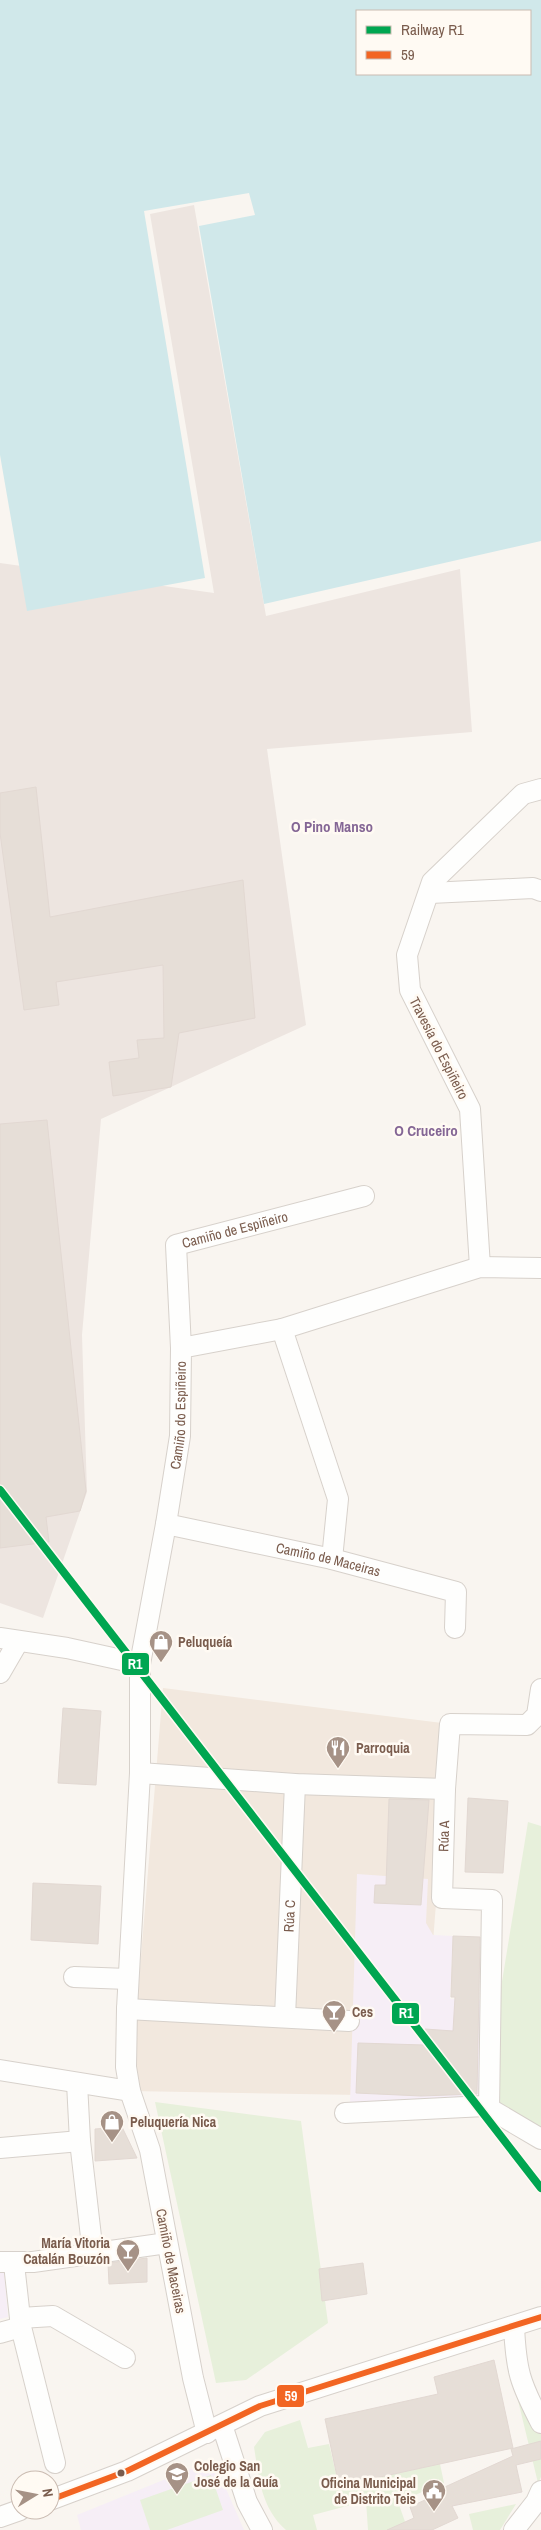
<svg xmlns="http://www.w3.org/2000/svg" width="541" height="2530" font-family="'Archivo Narrow',sans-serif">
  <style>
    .residential { fill: #f2e8de }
    .industrial { fill: #ede5e0 }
    .education { fill: #f6eef6 }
    .green { fill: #e7f0db }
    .water { fill: #d0e8ea; fill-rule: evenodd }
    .building { fill: #e6ded7; stroke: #e2d8d2 }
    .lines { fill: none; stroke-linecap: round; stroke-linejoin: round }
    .street-casing { stroke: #d7d1cb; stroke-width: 22 }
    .street { stroke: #fefefd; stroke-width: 20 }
    .bus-1-casing { stroke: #fffaf3; stroke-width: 10 }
    .bus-1 { stroke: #f26522; stroke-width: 6 }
    .rail-1-casing { stroke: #fffaf3; stroke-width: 11 }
    .rail-1 { stroke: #00a651; stroke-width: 8 }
    .bus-dot { fill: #7a5c4d; stroke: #fffaf3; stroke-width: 2 }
    .labels { text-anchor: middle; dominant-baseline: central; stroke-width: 5; stroke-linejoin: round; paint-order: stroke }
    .street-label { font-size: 14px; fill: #7a5c4d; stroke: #fffaf3 }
    .poi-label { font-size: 14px; font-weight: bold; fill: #7a5c4d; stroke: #fffaf3; text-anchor: start }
    .neighbourhood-label { font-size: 15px; font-weight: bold; fill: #846695; stroke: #fffaf3 }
    .line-badge { stroke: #fffaf3; stroke-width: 2 }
    .badge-label { font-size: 14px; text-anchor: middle; font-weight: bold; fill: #fff }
  </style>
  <rect width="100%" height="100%" fill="#f9f5f0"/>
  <!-- residential -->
  <path class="residential" d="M163 1688 450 1724 421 2096 130 2091Z"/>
  <!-- industrial -->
  <path class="industrial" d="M194 205 266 616 460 569 472 732 267 749 306 1025 101 1119 82 1335 87 1492 43 1618 0 1603V563L214 593 150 214Z"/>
  <!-- education -->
  <path class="education" d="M357 1874 428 1879 426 1923 433 1935 453 1936 450 1999 487 2001 483 2098 350 2105Z
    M0 2271 4 2272 8 2317 0 2319Z
    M209 2467 220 2475 244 2530H81L77 2515 193 2468Z"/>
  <!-- green -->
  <path class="green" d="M528 1822 541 1826V2130L483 2098Z
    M155 2102 301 2121 328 2323 246 2380 216 2383Z
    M515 2388 541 2434V2477L538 2483Z
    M300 2420 308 2448 329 2444 339 2486 440 2464 444 2483 398 2502 408 2530H368L366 2501 313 2515 317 2530H286C261 2508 259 2478 254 2447L265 2432Z
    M211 2475 223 2510 167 2530H150L140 2500Z
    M516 2504 500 2530H473L469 2514Z"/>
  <!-- water -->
  <path class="water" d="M0 0H541V541L264 604 199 226 255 215 249 193 144 211 205 578 27 611 0 455ZM357 11H530V74H357Z"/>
  <!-- building -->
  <path class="building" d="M36 787 50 917 243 880 255 1018 179 1033 171 1087 113 1096 109 1062 139 1058 137 1040 164 1038 163 965 56 982 59 1005 24 1010 0 833V793Z
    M47 1120 86 1491 80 1511 46 1517 49 1542 0 1548V1124Z
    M63 1708 101 1711 96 1785 58 1783Z
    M468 1798 508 1801 503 1873 465 1872Z
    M389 1799 429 1800 421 1905 374 1903 375 1885H386Z
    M33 1883 101 1886 98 1944 31 1940Z
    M453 1936 480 1937 477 2094 421 2096 356 2093 358 2043 424 2045 425 2029 453 2031 455 1997H451Z
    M122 2127 137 2158 95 2161V2129Z
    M147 2258V2282L109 2284 108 2263Z
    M363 2263 367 2294 322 2301 319 2269Z
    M494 2360 513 2448 339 2486 325 2419 438 2394 434 2377Z
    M541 2441V2459L516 2465 522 2492 452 2506 458 2518 432 2530H387L414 2518 410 2507 427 2499 425 2496 513 2456 511 2449Z"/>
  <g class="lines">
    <!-- street casing -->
    <g class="street-casing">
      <g id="street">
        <path d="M430 893 533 888 541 891"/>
        <path d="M480 1267 470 1109 410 990 407 955 432 882 523 794 541 789"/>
        <path d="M282 1329 338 1499 332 1559"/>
        <path id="s1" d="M181 1348 176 1245 364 1196"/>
        <path id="s2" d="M166 1524 332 1559 456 1592 455 1628"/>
        <path d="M0 1638 67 1648 140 1664"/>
        <path d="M0 1673 18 1642"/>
        <path d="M140 1773 295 1784 445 1789"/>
        <path d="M74 1977 128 1979"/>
        <path d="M127 2009 349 2021"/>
        <path id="s3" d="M285 2017 295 1784"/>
        <path d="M0 2070 130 2091"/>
        <path d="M77 2083 80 2141 93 2254"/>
        <path id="s4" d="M489 2110 492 1900 442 1898 445 1789 450 1724 527 1725 537 1715 541 1689"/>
        <path d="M345 2113 485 2106 541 2139"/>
        <path d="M0 2148 80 2141"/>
        <path d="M0 2262H33L167 2243"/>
        <path d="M14 2264 21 2327 55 2463"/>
        <path d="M20 2318 53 2316 125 2358"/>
        <path d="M514 2326C516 2371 520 2383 541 2423"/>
        <path d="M0 2333 21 2327"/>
        <path d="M222 2425 247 2502 262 2530"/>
        <path id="s5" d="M207 2433 193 2378 150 2150 130 2091 126 2067 127 2009 140 1773V1664L166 1524 180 1436 181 1348 282 1329 480 1267 541 1268"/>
        <path d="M50 2500 127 2471 260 2406 541 2317"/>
        <path d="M0 2517 20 2510"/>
        <path d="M514 2530 536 2502 541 2491"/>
      </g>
    </g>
    <!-- street -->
    <use href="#street" class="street"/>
    <!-- bus-1 casing -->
    <g class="bus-1-casing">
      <path id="bus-1" d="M50 2500 127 2471 260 2406 541 2317"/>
    </g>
    <!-- bus-1 -->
    <use href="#bus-1" class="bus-1"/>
    <!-- rail-1 casing -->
    <g class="rail-1-casing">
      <path id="rail-1" d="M0 1490 541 2188"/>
    </g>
    <!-- rail-1 -->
    <use href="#rail-1" class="rail-1"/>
  </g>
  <!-- icons -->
  <defs>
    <g id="shop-pin" transform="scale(1.25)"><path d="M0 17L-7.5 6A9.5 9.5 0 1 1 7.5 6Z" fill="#a69286" stroke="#fffaf3"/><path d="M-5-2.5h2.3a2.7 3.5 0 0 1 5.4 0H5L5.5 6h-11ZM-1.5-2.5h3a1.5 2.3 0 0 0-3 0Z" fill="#fff"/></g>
    <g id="restaurant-pin" transform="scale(1.25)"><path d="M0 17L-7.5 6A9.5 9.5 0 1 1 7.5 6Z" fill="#a69286" stroke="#fffaf3"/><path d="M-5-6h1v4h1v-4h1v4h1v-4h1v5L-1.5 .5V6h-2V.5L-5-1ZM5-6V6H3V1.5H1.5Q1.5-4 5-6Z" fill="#fff"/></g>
    <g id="bar-pin" transform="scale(1.25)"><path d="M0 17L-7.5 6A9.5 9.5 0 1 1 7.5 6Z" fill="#a69286" stroke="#fffaf3"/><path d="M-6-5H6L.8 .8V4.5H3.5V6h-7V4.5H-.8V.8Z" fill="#fff"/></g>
    <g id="school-pin" transform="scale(1.25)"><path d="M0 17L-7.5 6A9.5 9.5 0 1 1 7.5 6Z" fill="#a69286" stroke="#fffaf3"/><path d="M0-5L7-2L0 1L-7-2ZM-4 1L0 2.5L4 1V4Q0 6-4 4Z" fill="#fff"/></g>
    <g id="civic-pin" transform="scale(1.25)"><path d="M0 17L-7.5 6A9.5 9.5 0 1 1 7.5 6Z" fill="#a69286" stroke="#fffaf3"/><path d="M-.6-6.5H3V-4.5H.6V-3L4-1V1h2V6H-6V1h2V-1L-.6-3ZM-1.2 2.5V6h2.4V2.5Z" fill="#fff"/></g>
  </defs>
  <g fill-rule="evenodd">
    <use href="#shop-pin" x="161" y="1642"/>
    <use href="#restaurant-pin" x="338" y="1748"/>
    <use href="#bar-pin" x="334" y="2012"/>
    <use href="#shop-pin" x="112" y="2122"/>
    <use href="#bar-pin" x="128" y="2251"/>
    <use href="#school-pin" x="177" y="2474"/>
    <use href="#civic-pin" x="434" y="2491"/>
  </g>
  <!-- markers -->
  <circle class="bus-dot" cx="121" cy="2473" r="4.5"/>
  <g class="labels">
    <!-- street labels -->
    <g class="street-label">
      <text transform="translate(439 1048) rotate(63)">Travesía do Espiñeiro</text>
      <text stroke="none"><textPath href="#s1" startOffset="164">Camiño de Espiñeiro</textPath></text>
      <text stroke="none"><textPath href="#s5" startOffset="1031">Camiño do Espiñeiro</textPath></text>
      <text stroke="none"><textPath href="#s2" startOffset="166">Camiño de Maceiras</textPath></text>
      <text stroke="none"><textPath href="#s4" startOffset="322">Rúa A</textPath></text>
      <text stroke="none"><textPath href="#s3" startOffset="101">Rúa C</textPath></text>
      <text transform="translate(171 2261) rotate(79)">Camiño de Maceiras</text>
    </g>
    <!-- poi labels -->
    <g class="poi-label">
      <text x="178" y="1642">Peluqueía</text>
      <text x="356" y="1748">Parroquia</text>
      <text x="352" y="2012">Ces</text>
      <text x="130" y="2122">Peluquería Nica</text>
      <text x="110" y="2243" text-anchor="end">María Vitoria<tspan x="110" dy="16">Catalán Bouzón</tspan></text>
      <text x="194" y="2466">Colegio San<tspan x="194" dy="16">José de la Guía</tspan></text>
      <text x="416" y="2483" text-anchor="end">Oficina Municipal<tspan x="416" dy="16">de Distrito Teis</tspan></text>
    </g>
    <!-- neighbourhood labels -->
    <g class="neighbourhood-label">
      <text x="332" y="826">O Pino Manso</text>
      <text x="426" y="1130">O Cruceiro</text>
    </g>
  </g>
  <g class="line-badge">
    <rect x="121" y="1652" width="29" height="24" rx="5" fill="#00a651"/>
    <rect x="391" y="2002" width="29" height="23" rx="5" fill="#00a651"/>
    <rect x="276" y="2384" width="29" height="24" rx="5" fill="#f26522"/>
  </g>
  <g class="badge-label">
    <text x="135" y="1669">R1</text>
    <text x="406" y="2018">R1</text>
    <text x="291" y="2401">59</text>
  </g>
  <!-- legend -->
  <rect x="356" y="10" width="175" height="65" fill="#fffaf3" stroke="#cabbb1"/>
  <rect x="366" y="26" width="25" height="8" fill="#00a651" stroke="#cabbb1"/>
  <text x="401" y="35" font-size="15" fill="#7a5c4d">Railway R1</text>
  <rect x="366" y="51" width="25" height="8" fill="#f26522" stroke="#cabbb1"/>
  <text x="401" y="60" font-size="15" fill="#7a5c4d">59</text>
  <!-- north arrow -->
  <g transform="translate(35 2495) rotate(80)"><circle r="24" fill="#fffaf3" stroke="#cabbb1"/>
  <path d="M0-4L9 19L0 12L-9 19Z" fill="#a69286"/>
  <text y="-8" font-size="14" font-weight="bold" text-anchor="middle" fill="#7a5c4d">N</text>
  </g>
</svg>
